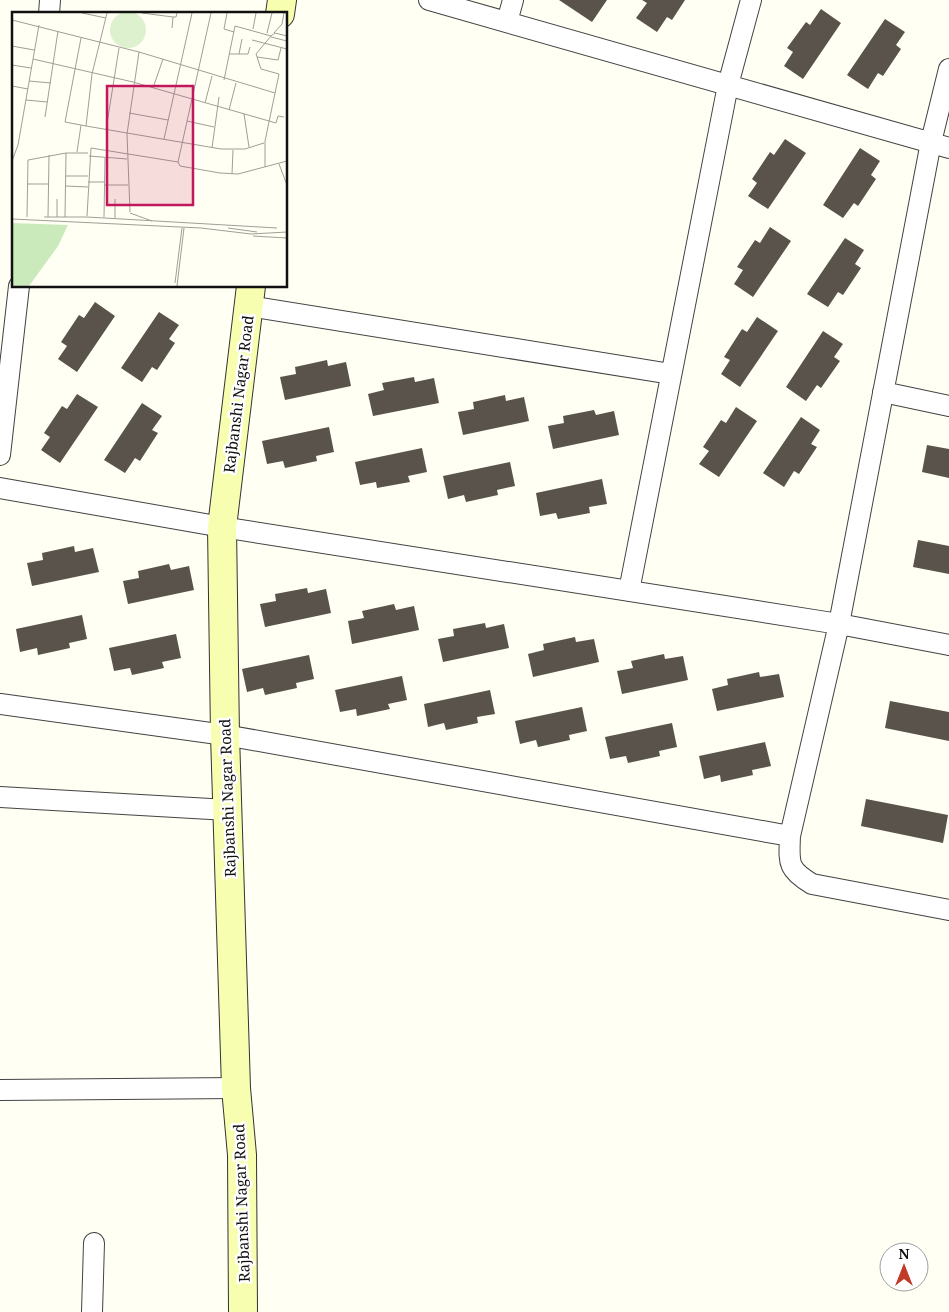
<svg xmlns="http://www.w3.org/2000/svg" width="949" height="1312" font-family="'Noto Serif',serif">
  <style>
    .building { fill: #59534c }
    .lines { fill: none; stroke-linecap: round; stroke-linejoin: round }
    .street-casing { stroke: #434343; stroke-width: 22 }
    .secondary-casing { stroke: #323232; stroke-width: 30 }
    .street { stroke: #fff; stroke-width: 20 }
    .secondary { stroke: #f8feaf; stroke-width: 28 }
    .labels { text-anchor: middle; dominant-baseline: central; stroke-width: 5; stroke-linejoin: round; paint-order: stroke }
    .street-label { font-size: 15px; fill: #101010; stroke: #fff }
    .inset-road { fill: none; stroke: #9f9f98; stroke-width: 1 }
    .view { fill: #c2185b; fill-opacity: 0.15; stroke: #c2185b; stroke-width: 2.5 }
    .inset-edge { fill: none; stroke: #101010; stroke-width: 2.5 }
  </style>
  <rect width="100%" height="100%" fill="#fffff3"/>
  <!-- building -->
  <path class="building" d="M559 0H607L592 22Z
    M642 0H685L672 20 667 17 657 32 636 18 647 3Z
    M821 9 841 23 803 79 784 66 793 52 787 48 806 22 810 25Z
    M885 19 905 32 896 45 901 49 883 76 878 73 868 89 847 75Z
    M785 139 806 153 768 209 748 196 757 183 752 179 770 152 774 155Z
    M860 148 880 161 871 175 876 179 858 206 854 203 843 218 823 205Z
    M770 227 791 241 753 297 734 284 743 270 737 267 755 240 760 243Z
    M845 238 864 250 855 264 861 268 843 295 838 292 828 307 807 294Z
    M95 302 115 316 77 372 58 359 67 346 61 342 79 315 84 318Z
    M159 312 179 325 169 339 175 343 157 370 152 367 142 382 121 368Z
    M757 317 778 331 740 387 721 374 730 360 724 357 742 329 747 332Z
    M823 331 843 344 834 357 840 361 821 388 817 385 806 401 786 387Z
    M327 360 328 366 346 362 351 386 285 400 280 377 296 374 295 367Z
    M414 377 415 382 434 378 439 403 373 416 368 394 384 390 382 383Z
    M77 394 98 407 60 463 41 450 50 437 44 433 62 406 67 409Z
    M505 395 506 401 524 397 529 421 463 435 458 412 474 409 473 402Z
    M142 403 162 416 152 430 158 433 140 461 135 458 125 473 104 460Z
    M736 407 757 421 719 477 699 464 709 451 703 447 721 420 726 423Z
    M594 410 596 415 614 411 619 435 553 449 548 426 564 423 563 416Z
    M801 417 820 430 811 444 817 447 799 474 794 471 784 487 763 473Z
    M329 427 334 452 316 456 317 461 285 468 283 461 267 464 262 441Z
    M927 445 949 449V478L922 472Z
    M422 448 427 472 408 476 410 482 377 488 376 482 360 485 355 462Z
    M510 462 515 486 497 490 498 495 466 502 464 495 448 499 443 476Z
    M602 479 607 504 589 507 590 513 558 519 556 513 540 516 536 493Z
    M918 540 949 546V574L913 567Z
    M74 546 75 552 93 548 99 572 32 586 27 563 43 560 42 553Z
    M169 564 171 570 189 566 194 590 128 604 123 581 139 578 138 571Z
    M307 588 308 593 326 589 331 613 265 627 260 604 276 601 275 594Z
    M394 604 396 610 414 606 419 630 352 644 348 621 364 618 362 611Z
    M82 615 87 639 69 643 70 648 38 655 37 648 20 652 16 629Z
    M485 623 486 628 504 624 509 648 443 662 438 639 454 636 453 629Z
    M176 634 181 658 162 662 164 668 132 675 130 668 114 671 109 648Z
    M575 637 576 642 594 639 599 662 533 677 528 654 544 650 543 644Z
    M664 654 665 659 683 656 688 680 622 694 617 671 633 668 631 661Z
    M309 655 314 679 296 683 297 688 265 695 263 688 247 692 242 669Z
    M759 672 760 677 779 674 784 697 717 711 712 689 728 685 727 679Z
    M402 676 407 700 388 704 390 709 357 716 356 709 340 712 335 690Z
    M490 690 495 714 477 717 478 723 446 730 444 723 428 727 424 704Z
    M890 701 949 712V741L885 728Z
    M582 707 587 731 569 735 570 740 538 747 536 740 520 744 515 721Z
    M672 723 677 747 659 751 660 756 628 763 626 756 610 759 605 737Z
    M765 742 771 766 752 770 753 775 721 782 720 775 704 779 699 756Z
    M866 799 948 815 943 843 861 826Z"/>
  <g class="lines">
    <!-- street casing -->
    <g class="street-casing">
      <path id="street" d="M429 0 949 148
        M49 14 50 0
        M507 22 513 0
        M249 306 671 374
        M883 392 949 406
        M0 455 19 286
        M0 488 222 527 839 624 949 645
        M629 591 728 85 751 0
        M0 704 225 735 790 836C789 863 787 869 812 884L949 910
        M0 797 228 810
        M790 836 839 624 931 142 949 69
        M0 1090 236 1088
        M92 1312 94 1243"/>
    </g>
    <!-- secondary casing -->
    <g class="secondary-casing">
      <path id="secondary" d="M280 14 282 0
        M243 1312 242 1155 236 1088 225 735 222 527 251 286"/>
    </g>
    <!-- street -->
    <use href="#street" class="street"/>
    <!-- secondary -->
    <use href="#secondary" class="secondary"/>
  </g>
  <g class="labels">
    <!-- street labels -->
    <g class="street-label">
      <text transform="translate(238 394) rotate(-83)">Rajbanshi Nagar Road</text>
      <text transform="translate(227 798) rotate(-92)">Rajbanshi Nagar Road</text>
      <text transform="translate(241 1203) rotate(-92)">Rajbanshi Nagar Road</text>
    </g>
  </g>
  <!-- overview -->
  <g transform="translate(12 12)">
    <rect width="275" height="275" fill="#fffff3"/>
    <path d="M0 211 56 213 46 234 17 274H0Z" fill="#cbeabc"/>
    <path d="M98 18a18 18 0 1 1 36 0a18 18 0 1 1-36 0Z" fill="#def1ce"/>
    <path class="inset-road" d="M70 1 94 6M95 1 80 62 74 114 209 137H233L252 131M130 1 161 5M215 1 212 17 222 20M0 8 127 40 263 81M160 16 161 5H164L165 1M241 17 244 1M255 21 260 1M262 21 270 12 272 1M259 25 275 29M69 26 53 110 74 114M240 28 275 37M0 34 22 38M217 42H236L238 35M227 42 230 27M245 45 266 48 269 36M21 47 121 70 264 111 266 104 272 105M0 53 19 56M212 68 223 14 259 24 263 21 275 24M17 69 39 71M0 74 16 77M141 76 151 47M14 88 35 90M193 91 200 64M217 98 224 71M117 101 156 108M232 102 237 135M33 105 46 19M175 109 202 115M94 118 107 36M152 127 180 1M200 136 207 85M65 140 69 113M77 144 115 147M0 149 6 133 27 13M166 150 199 1M267 152 275 173M253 155V129L267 62 249 57 244 42 259 24M220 162 221 138M54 164H76M76 170H92M15 172H36M92 173H116M54 174 76 175M118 200 115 122 127 40M118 201 140 209M75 204 79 136 166 150 168 154 208 161 226 162 275 149M15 205 16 148 54 141H76M32 205H75L265 216M36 205 37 143M45 205V187M53 205 54 141M92 205 93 146M103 206V187M0 207 189 216 239 222 275 220M216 216 245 220M241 224 275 226M163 271 170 216M165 274 172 216"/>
    <path class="view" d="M95 74H181V193H95Z"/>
    <rect width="275" height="275" class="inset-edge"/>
  </g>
  <!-- north arrow -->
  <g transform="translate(904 1267)"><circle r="24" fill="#ffffff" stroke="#9f9f9f"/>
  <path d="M0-4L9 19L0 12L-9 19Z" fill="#c03c28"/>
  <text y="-8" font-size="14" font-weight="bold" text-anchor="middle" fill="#101010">N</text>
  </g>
</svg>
